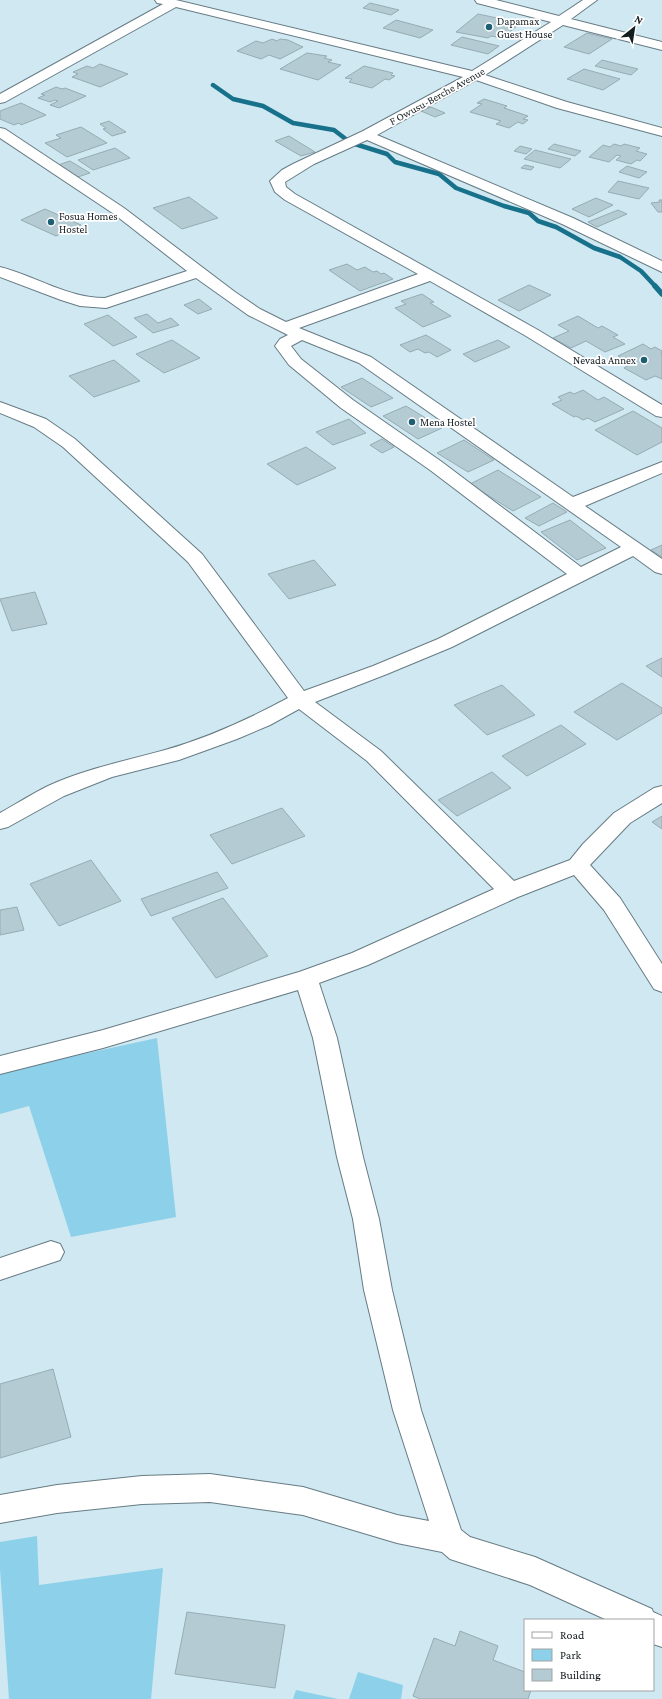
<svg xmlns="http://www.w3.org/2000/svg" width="662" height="1699" font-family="'Crimson Pro',serif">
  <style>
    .green { fill: #8dd0e9 }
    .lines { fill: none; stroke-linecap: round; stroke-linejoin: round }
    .stream-far1 { stroke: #17718b; stroke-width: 4.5 }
    .stream { stroke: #17718b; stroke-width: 5.5 }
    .building { fill: #b4cbd4; stroke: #96acb5 }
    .minor-casing { stroke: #667b84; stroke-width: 2 }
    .minor { fill: #fff; fill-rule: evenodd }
    .poi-dot { fill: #1d5e73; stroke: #fff; stroke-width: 1.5 }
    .labels { text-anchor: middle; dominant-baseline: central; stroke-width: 3.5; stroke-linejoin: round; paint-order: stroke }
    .far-poi-label { font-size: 11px; fill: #131c1f; stroke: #fff; text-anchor: start }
    .far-street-label { font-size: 11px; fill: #131c1f; stroke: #fff }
  </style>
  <rect width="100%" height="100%" fill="#d0e8f1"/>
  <!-- green -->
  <path class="green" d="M157 1038 176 1217 71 1237 29 1106 0 1114V1072Z
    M37 1536 39 1585 163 1568 151 1699H9L0 1569V1542Z
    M358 1672 403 1685 401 1699H349Z
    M296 1690 338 1699H293Z"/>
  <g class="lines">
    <!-- stream-far1 -->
    <path class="stream-far1" d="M213 85 233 99 263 106 293 123 334 130 347 140
      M355 144 387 154 395 162 439 174 456 188 504 206 529 213 538 221 556 227 594 248 620 257 641 271 656 287"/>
    <!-- stream -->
    <path class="stream" d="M655 286 662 294"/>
  </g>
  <!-- building -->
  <path class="building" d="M370 3 399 10 391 15 363 8Z
    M478 14 521 23 502 38 491 36 488 38 456 32Z
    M396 20 433 30 420 38 383 28Z
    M587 33 612 39 589 54 564 47Z
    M462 37 499 46 488 54 451 45Z
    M272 39 277 41 280 39 288 40 303 47 280 59 269 55 261 59 237 51 256 41 263 43Z
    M307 53 327 56 324 58 332 60 328 62 341 65 318 80 280 69Z
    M602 60 638 69 631 75 595 66Z
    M100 64 128 74 100 87 72 77 78 74 73 72 87 66 93 68Z
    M364 66 393 73 391 75 395 76 389 80 385 79 372 88 349 82 352 79 345 78Z
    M584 69 620 79 603 90 567 79Z
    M56 87 62 89 65 88 86 96 59 108 50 105 58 101 55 100 50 102 38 98 45 95 41 94Z
    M484 99 507 106 504 108 528 116 523 119 528 120 523 124 518 122 509 128 496 124 501 121 470 112 482 104 477 103Z
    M21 103 46 115 21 125 19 123 14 125 0 119V111Z
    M431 107 445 113 435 117 421 111Z
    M109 121 126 132 112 136 103 129 106 128 100 124Z
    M81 127 107 143 67 157 45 143 61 138 56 135Z
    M289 136 315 152 301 156 275 141Z
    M554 144 581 151 575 156 548 149Z
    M614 144 621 146 624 144 640 148 636 151 647 154 640 161 637 160 631 164 616 160 621 156 617 155 609 162 589 157 603 145 610 147Z
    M520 146 532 149 526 154 514 151Z
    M115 148 130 158 93 170 78 160Z
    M535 150 571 159 560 168 524 159Z
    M70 161 90 173 78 177 58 165Z
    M525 165 534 167 531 170 521 168Z
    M627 166 647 172 639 178 619 172Z
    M618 181 649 188 639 199 608 192Z
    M189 197 218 218 182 229 153 208Z
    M596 198 613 205 589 217 572 209Z
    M659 200H662V212H658L651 203 660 202Z
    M45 209 81 225 56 236 21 220Z
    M618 210 627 214 597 227 588 222Z
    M347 264 357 270 365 267 373 272 377 271 381 274 384 273 393 279 360 291 329 270Z
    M529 285 551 295 519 311 498 300Z
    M422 294 434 302 430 303 451 316 423 327 395 308 406 304 401 301Z
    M199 299 212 309 198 314 184 305Z
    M147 314 158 323 171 318 179 325 153 333 134 318Z
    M108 315 137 337 113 346 84 324Z
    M578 316 598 328 602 326 618 335 613 337 625 344 605 352 586 341 571 348 553 338 569 331 558 325Z
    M426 335 451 350 437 357 429 352 425 353 418 349 410 352 400 345Z
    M172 340 200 358 164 373 136 354Z
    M498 340 510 347 475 362 463 354Z
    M643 344 651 349 655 347 662 351 661 354 662 355V379L655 376 646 380 624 368 632 363 618 356Z
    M114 360 140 381 94 397 69 376Z
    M362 378 393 398 371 407 341 387Z
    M583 390 598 400 604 397 624 409 595 422 588 418 583 420 576 416 574 417 552 404 562 400 558 397 570 392 574 394Z
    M406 406 442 428 418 439 383 416Z
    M633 411 662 428V442L637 455 595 430Z
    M349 419 366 433 333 445 316 432Z
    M382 439 394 447 382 453 370 445Z
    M464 440 494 460 468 472 437 453Z
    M306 447 336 468 297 485 267 464Z
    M498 470 541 497 513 511 470 484Z
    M553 503 567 512 539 526 525 518Z
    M570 520 606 548 577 560 541 532Z
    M662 545V557L651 550Z
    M314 560 336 585 289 599 268 574Z
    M35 592 47 624 12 631 0 599Z
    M662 658V677L646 666Z
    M622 683 662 708V713L617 740 574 712Z
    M502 685 535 715 487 735 454 705Z
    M561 725 586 744 527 776 502 756Z
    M492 772 511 788 457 816 438 800Z
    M282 808 305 836 232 864 210 835Z
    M662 816V829L652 822Z
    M91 860 121 901 59 926 30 884Z
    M217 872 228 888 151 916 141 899Z
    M223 898 268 956 216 978 172 918Z
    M17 907 24 930 0 935V910Z
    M53 1369 71 1437 0 1458V1384Z
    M187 1612 285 1625 275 1688 175 1674Z
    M460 1631 498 1646 493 1660 525 1672V1690H531L528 1699H420L413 1696 434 1638 455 1646Z"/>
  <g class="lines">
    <!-- minor casing -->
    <g class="minor-casing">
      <path id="minor" d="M155 0H176L472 71 551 22 477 3 475 0H496L559 16 583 0H597L571 19 662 42V50L563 25 485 75 567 102 662 128V136L557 108 476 80 377 135 573 218 662 261V272L562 224 367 140 314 164 285 182 286 187 295 194 538 330 662 405V417L656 416 526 336 430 281 299 328 371 357 573 497 662 462V473L585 506 662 559V574L655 572 633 556 452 647 387 674 315 702 381 751 514 881 570 860 583 844 614 813 654 788 662 786V803L630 823 590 865 620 898 662 964V992L654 989 604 910 574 875 518 897 368 965 319 983 337 1038 363 1157 379 1219 392 1290 421 1410 461 1530 470 1537 535 1557 652 1609 653 1612 662 1616V1647L653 1644V1620H607L530 1585 450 1559 442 1552 397 1543 303 1515 210 1502 142 1504 57 1513 0 1523V1495L57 1485 142 1476 210 1474 303 1487 397 1515 429 1521 393 1410 364 1290 353 1219 337 1157 313 1038 298 990 103 1048 0 1074V1056L103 1030 299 972 352 953 494 889 367 761 299 709 270 725 237 739 179 760 112 777 64 796 8 827 0 829V813C16 804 32 794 48 786 85 769 125 761 165 750 207 738 249 719 288 698L188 562 63 447 34 427 0 413V402L46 419 75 439 202 554 304 691 373 666 438 639 567 574 430 470 341 408 289 365 275 346 280 339 288 335 248 315 196 278 106 308 80 306 61 300 0 277V267C36 276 67 298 105 298L187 271 114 214 0 138V128L5 129 124 208 235 292 260 309 286 322 418 274 285 200 275 192 270 181 282 170 293 164 363 131 463 77 176 7 5 102 0 103V94L163 4 157 3ZM302 340 359 363 621 547 581 567 442 462 353 400 301 359 291 346Z
        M51 1241 60 1244 64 1252 60 1260 0 1280V1258Z"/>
    </g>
    <!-- minor -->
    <use href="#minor" class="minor"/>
  </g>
  <!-- markers -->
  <g class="poi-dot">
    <circle cx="489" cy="27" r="4"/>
    <circle cx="51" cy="222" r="4"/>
    <circle cx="644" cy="360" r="4"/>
    <circle cx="412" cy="422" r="4"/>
  </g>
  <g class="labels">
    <!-- far-poi labels -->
    <g class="far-poi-label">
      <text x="497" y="21">Dapamax<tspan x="497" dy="13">Guest House</tspan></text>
      <text x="59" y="216">Fosua Homes<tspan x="59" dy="13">Hostel</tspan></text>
      <text x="636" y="360" text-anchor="end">Nevada Annex</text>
      <text x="420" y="422">Mena Hostel</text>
    </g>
    <!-- far-street labels -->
    <g class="far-street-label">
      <text transform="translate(437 96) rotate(-29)">F Owusu-Berche Avenue</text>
    </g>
  </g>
  <!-- legend -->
  <rect x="524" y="1619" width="130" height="72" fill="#ffffff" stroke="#a1a4a5"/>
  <rect x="532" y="1632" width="20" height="6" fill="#ffffff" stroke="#a1a4a5"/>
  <text x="560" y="1639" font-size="12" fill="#131c1f">Road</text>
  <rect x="532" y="1649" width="20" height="12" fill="#8dd0e9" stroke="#a1a4a5"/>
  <text x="560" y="1659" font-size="12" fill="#131c1f">Park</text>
  <rect x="532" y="1669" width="20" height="12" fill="#b4cbd4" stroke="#a1a4a5"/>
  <text x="560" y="1679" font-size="12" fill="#131c1f">Building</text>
  <!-- north arrow -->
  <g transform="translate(634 28) rotate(30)" stroke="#ffffff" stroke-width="3" paint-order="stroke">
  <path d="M0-3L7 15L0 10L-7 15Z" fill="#131c1f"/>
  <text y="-6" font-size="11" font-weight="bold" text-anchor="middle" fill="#131c1f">N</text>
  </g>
</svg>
